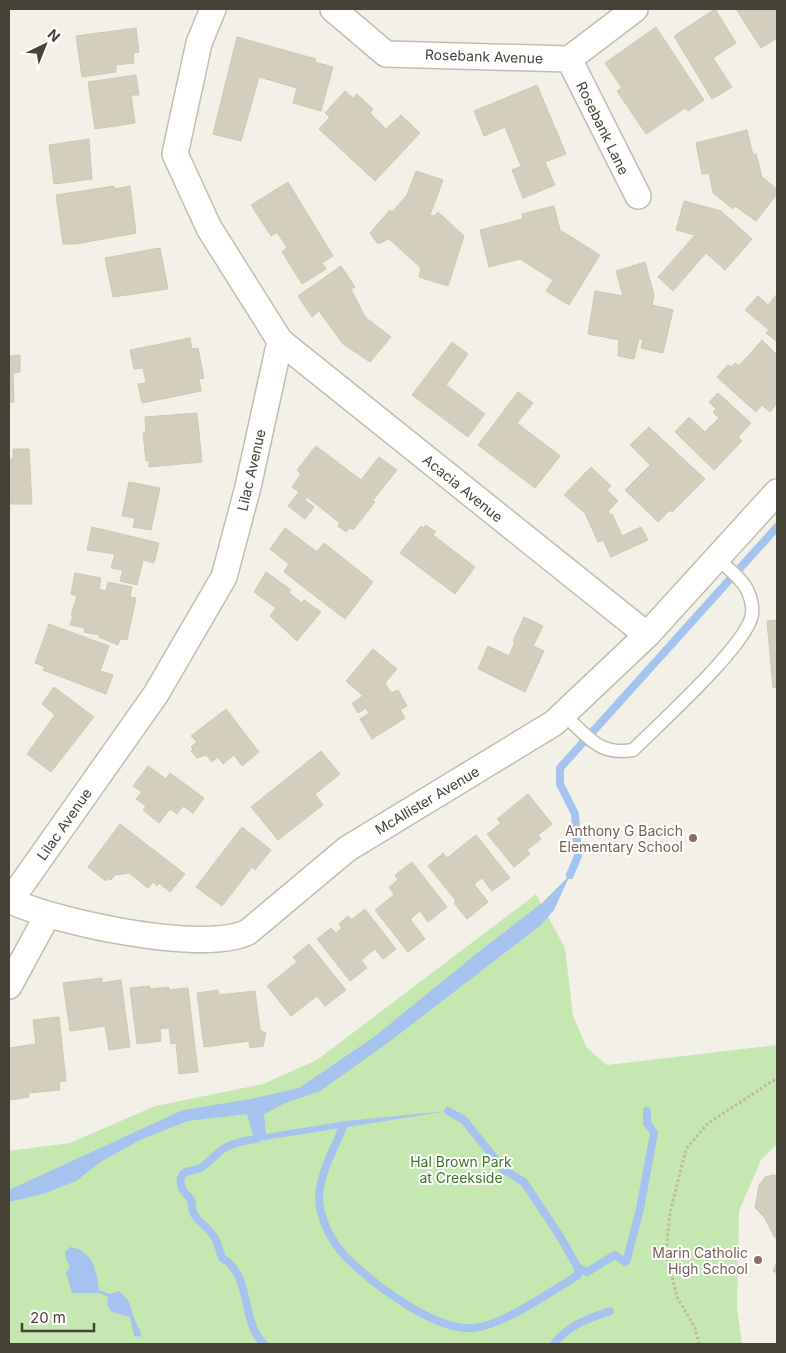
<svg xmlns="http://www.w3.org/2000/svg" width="786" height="1353" font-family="Inter,sans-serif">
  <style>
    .green { fill: #c5e7b0 }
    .water { fill: #a4c4ef }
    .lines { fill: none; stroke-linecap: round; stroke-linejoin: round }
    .stream { stroke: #a4c4ef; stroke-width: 8 }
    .building { fill: #d4cfbc; stroke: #cfc8b0 }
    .lane-casing { stroke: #c1bdac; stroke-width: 15 }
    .street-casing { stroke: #c1bdac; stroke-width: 28 }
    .path { stroke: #c0b99b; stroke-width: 3; stroke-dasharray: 2.5 2.5; stroke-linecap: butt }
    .lane { stroke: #fff; stroke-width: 12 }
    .street { stroke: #fff; stroke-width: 25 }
    .education-dot { fill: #8d6e63; stroke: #fff; stroke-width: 2 }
    .labels { text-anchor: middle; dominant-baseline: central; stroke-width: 4; stroke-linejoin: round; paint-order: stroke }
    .street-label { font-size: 14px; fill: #464236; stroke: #fff }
    .education-label { font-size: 14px; fill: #785e54; stroke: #fff; text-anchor: end }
    .park-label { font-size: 14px; fill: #3b772a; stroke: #fff }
  </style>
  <rect width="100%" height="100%" fill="#f3f1e7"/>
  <!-- green -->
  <path class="green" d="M536 894 565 948 573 1016 587 1048 607 1065 777 1045V1144L761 1160 739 1211 737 1308 742 1344H9V1151L70 1143 155 1106 263 1084 317 1060Z"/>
  <!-- water -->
  <path class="water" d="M570 875 554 910 541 925 389 1042 320 1091 285 1103 264 1114 266 1134 345 1121 448 1111 259 1141 253 1135 247 1114 188 1121 140 1140 102 1161 76 1181 43 1194 9 1202V1190L183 1110 251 1099 299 1088 374 1037 481 950 542 903Z
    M70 1247C92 1250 97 1270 99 1290L109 1294 119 1291C132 1303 129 1303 134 1318 136 1325 141 1330 142 1337L134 1336 130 1317 112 1312 107 1305 108 1297 99 1293H72L66 1273 70 1266 66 1260 65 1252Z"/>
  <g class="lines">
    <!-- stream -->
    <path class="stream" d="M570 875 578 856 575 814 560 784V768L777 527
      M448 1111 464 1120 504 1170 524 1182 561 1238 578 1268 587 1272 615 1255 625 1262 627 1259 640 1209 654 1133 647 1123V1111
      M343 1127C334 1149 319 1175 319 1199 320 1220 332 1242 346 1257 372 1283 434 1331 473 1328 502 1326 552 1291 578 1275V1268
      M256 1139C243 1141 231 1143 220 1151 213 1157 208 1164 200 1168 193 1172 183 1169 181 1178 178 1187 187 1195 192 1201 189 1219 208 1225 215 1238 218 1244 220 1251 222 1258 252 1274 241 1324 264 1344
      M554 1344C568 1325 588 1319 610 1311"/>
  </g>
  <!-- building -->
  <path class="building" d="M715 9 736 43 713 58 732 87 712 99 674 36Z
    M736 9H777V25L775 26 777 38 761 48Z
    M656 27 704 100 688 111 685 108 646 134 617 91 622 88 605 63Z
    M136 28 139 52 133 53 134 63 116 65V72L82 77 76 36Z
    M237 37 316 59 315 62 333 67 321 111 293 103 297 88 259 77 241 141 213 134Z
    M136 75 139 95H131L135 123 95 129 88 82Z
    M537 85 566 154 545 162 555 185 523 198 512 170 521 166 505 127 484 136 474 111Z
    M345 91 353 98 357 94 373 109 370 113 386 129 401 115 420 133 375 181 319 129 330 117 325 113Z
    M747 130 753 155 756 154 762 177 777 189V194L756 221 735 206 733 209 713 193 709 173 702 174 696 143Z
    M89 139 92 179 54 184 49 145Z
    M416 171 443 180 430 215 434 216 438 212 464 236 448 286 419 277 421 268 389 239 378 244 370 233 390 210 392 212 407 195Z
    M288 182 333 256 322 263 326 269 302 284 282 252 287 248 277 232 271 236 251 205Z
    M114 186 115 189 130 186 136 233 76 244H63L56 195Z
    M684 201 721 211 752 239 725 270 706 253 673 291 658 277 695 235 676 230Z
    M554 206 560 230 600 255 569 305 546 291 553 280 520 259 489 267 480 230 523 219 522 214Z
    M160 248 168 289 113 297 105 258Z
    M645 262 654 295 652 305 673 310 663 353 641 348 643 339H639L634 359 618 356 619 340 588 334 595 291 623 296 616 271Z
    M341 266 355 287 351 289 365 317 391 337 370 362 343 344 319 311 312 317 298 296Z
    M777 294V342L766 333 769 330 745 310 758 296 768 305Z
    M190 338 192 349 198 348 204 378 199 379 201 391 142 403 138 384 146 383 143 368 134 369 130 350Z
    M762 340 777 355V403L770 412 762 405 756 412 717 377 728 365 731 367 735 363 739 366Z
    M452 342 468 354 446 385 485 414 468 437 412 395Z
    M20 355V372L13 373 14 402H9V356Z
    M518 392 533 403 517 423 560 456 535 488 478 445Z
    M718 393 751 423 738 437 742 441 714 470 675 432 689 417 705 432 719 418 713 412 716 409 709 402Z
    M197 413 202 462 149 467V460L146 461 143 433H146L145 417Z
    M649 427 705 479 672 512 670 510 658 522 625 490 650 465 630 445Z
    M316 446 361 480 379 457 397 470 374 499 365 494 375 502 353 530 350 528 346 532 338 526 340 523 307 497 305 500 314 507 305 519 288 506 299 492 292 487 301 474 297 470Z
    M13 449H29L32 504H9V459H13Z
    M591 467 611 486 607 490 618 501 608 511 610 515 612 514 622 536 641 527 648 540 611 557 603 540 598 542 585 513 564 495Z
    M129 482 160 488 151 530 133 527 135 518 122 516Z
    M426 525 436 532 433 535 475 567 455 594 400 553 421 526 423 528Z
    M92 527 159 543 154 563 143 560 137 585 120 581 123 570 111 568 115 554 87 550Z
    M285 528 317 552 324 543 373 582 345 619 284 572 289 564 270 549Z
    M266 572 291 590 289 593 302 603 304 600 321 612 297 641 270 616 276 608 254 592Z
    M75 573 101 578 99 589 106 591 108 582 132 587 130 597 136 598 127 640 120 639 118 645 99 637V635L84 632 85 628 70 625 73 615H71L77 596 71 594Z
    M524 617 543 626 533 646 544 651 525 692 478 669 488 646 509 656 515 642 513 641Z
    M777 620V687L773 688 767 621Z
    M49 624 109 646 100 671 113 675 106 694 43 670 45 667 35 663Z
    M373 649 397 669 385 683 391 693 398 690 407 706 400 710 405 718 372 739 360 719 369 713 366 708 358 713 352 703 363 696 346 681Z
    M54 687 94 717 51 772 27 754 55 715 42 704Z
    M226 709 259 752 242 766 234 755 223 764 218 757 212 762 206 755 197 758 191 751 193 749 191 747 197 742 191 736Z
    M321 751 340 774 315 794 323 805 278 840 251 807Z
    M148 766 166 779 170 773 204 798 193 813 183 806 177 814 170 809 159 823 143 810 146 806 136 799 142 792 133 786Z
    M528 794 552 824 538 835 541 839 527 850 530 854 514 867 487 834 501 823 497 819Z
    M120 824 185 874 170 892 159 883 157 886 153 882 148 888 129 873 115 875 111 880 108 878 106 881 88 867Z
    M242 827 271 850 255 870 252 867 222 906 196 887Z
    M476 835 510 878 492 891 482 878 474 884 488 902 467 919 454 903 456 901 428 866 443 853 447 858Z
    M412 862 447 907 428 922 420 911 410 919 425 939 408 952 375 910 394 895 389 887 398 880 395 875Z
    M365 909 396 949 383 959 375 949 361 960 367 968 350 981 317 939 331 928 336 933 342 928 339 924 348 916 351 920Z
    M309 944 346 990 325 1006 317 996 291 1016 267 986 297 962 293 957Z
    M102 978V983L121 980 130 1047 109 1050 105 1026 70 1031 63 983Z
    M150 986V989L169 987V990L188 988 198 1072 179 1074 176 1043 171 1044 169 1028 160 1029 161 1041 137 1044 130 988Z
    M218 990 219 995 255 991 260 1030 266 1033 263 1046 250 1048 249 1041 204 1047 197 993Z
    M59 1017 66 1081 59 1082 60 1090 28 1093 29 1097 9 1100V1048L36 1044 33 1020Z
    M773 1175 777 1176V1236L775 1238 764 1217 755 1208 759 1185 765 1177Z
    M777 1261V1273L773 1271Z"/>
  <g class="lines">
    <!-- lane casing -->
    <g class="lane-casing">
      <path id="lane" d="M563 714C588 736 598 756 633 750 659 724 746 646 752 615 753 608 751 598 748 592 744 580 726 567 717 558"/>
    </g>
    <!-- street casing -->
    <g class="street-casing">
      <path id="street" d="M333 9 386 54 569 59 635 9
        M569 59 638 196
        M280 341 647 635
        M9 900C54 922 203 954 248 932L347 849 554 723 647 635 777 492
        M10 901 156 694 224 577 248 487 280 341 209 228 175 154 199 43 213 9
        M9 986 47 916"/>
    </g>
    <!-- path -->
    <path class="path" d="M699 1344 695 1328 677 1297 666 1254 670 1213 686 1149 707 1124 777 1078"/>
    <!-- lane -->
    <use href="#lane" class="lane"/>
    <!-- street -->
    <use href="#street" class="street"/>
  </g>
  <!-- markers -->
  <g class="education-dot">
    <circle cx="693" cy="838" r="5"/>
    <circle cx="758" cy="1260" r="5"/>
  </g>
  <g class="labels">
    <!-- street labels -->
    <g class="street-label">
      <text transform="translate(484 56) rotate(2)">Rosebank Avenue</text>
      <text transform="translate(603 128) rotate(64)">Rosebank Lane</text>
      <text transform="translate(251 470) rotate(-77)">Lilac Avenue</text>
      <text transform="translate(463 488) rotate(39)">Acacia Avenue</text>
      <text transform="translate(427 800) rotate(-31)">McAllister Avenue</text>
      <text transform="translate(64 824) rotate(-55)">Lilac Avenue</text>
    </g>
    <!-- education labels -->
    <g class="education-label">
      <text x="683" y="830">Anthony G Bacich<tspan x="683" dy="16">Elementary School</tspan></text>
      <text x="748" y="1252">Marin Catholic<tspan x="748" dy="16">High School</tspan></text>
    </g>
    <!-- park labels -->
    <g class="park-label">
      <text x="461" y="1161">Hal Brown Park<tspan x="461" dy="16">at Creekside</tspan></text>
    </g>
  </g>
  <!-- border -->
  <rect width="786" height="1353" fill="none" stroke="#464236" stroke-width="20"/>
  <!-- north arrow -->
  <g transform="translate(45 45) rotate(43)" stroke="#ffffff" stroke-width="4" paint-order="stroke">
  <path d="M0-4L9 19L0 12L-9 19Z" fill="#464236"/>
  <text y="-8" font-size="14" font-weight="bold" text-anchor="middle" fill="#464236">N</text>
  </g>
  <!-- scale -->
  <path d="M22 1323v8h72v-8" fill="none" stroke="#464236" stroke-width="2.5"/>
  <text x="30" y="1323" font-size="15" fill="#464236" stroke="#ffffff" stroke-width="4" paint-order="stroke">20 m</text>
</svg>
